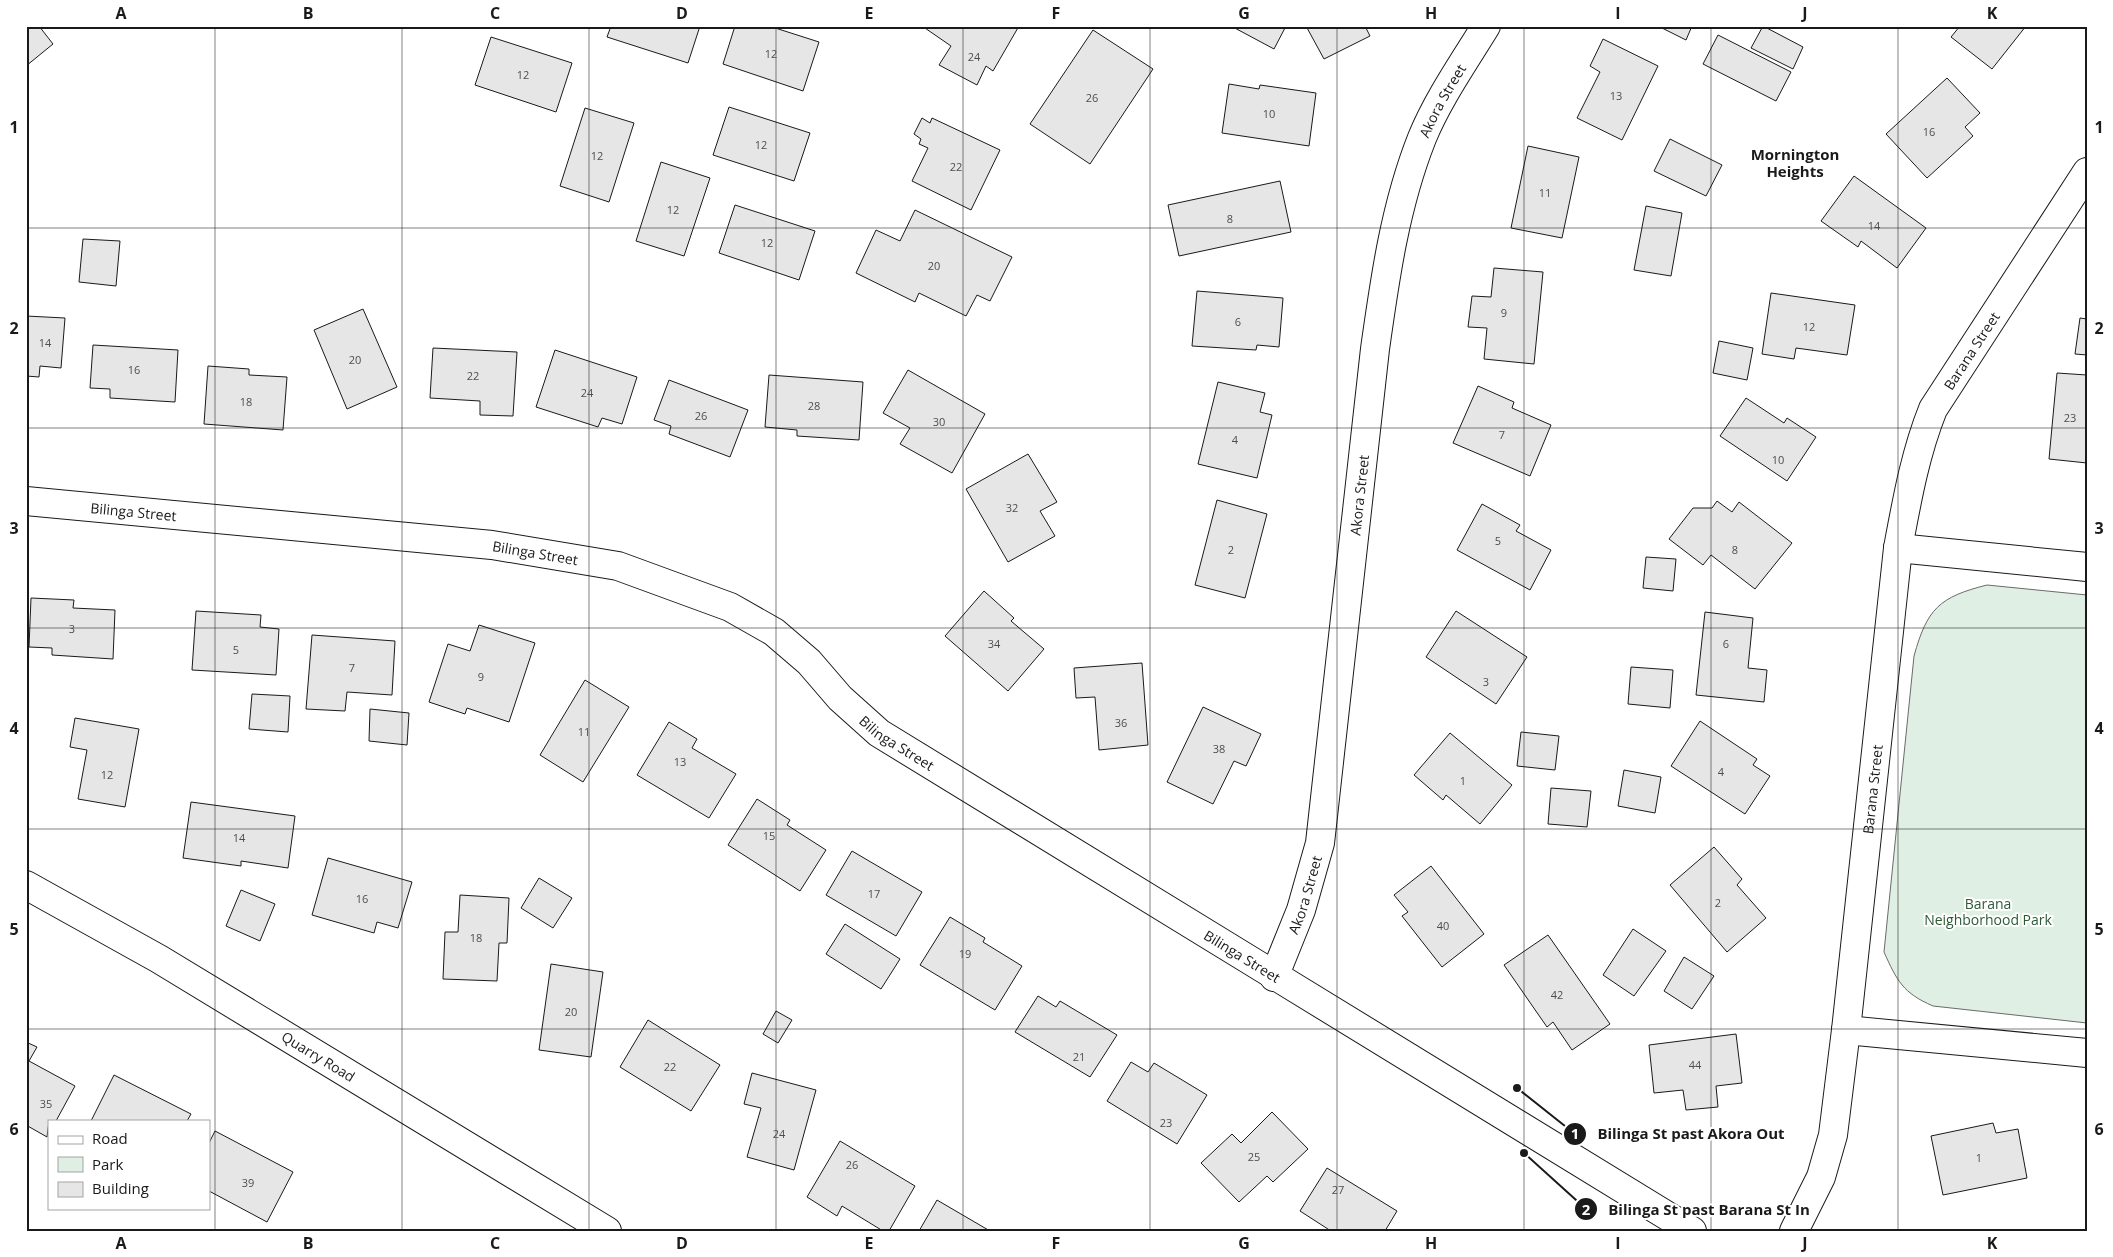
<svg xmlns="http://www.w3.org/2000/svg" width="2113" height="1257" font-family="'Open Sans',sans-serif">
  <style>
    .green { fill: #e0efe3; stroke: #6a6a6a }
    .building { fill: #e6e6e6; stroke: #1a1a1a }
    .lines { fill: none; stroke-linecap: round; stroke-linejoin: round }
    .minor-casing { stroke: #1a1a1a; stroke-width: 30 }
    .minor { stroke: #fff; stroke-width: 28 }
    .grid { fill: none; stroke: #1a1a1a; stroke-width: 1; stroke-opacity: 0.55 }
    .labels { text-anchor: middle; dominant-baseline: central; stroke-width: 4; stroke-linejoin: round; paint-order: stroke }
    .number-label { font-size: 11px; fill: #4d4d4d }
    .street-label { font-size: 14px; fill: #1a1a1a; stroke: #fff }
    .park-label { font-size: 14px; fill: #2b5a34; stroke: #fff }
    .neighbourhood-label { font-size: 15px; font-weight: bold; fill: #1a1a1a; stroke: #fff }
    .leader { fill: none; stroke: #1a1a1a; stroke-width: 2 }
    .callout-dot { fill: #1a1a1a; stroke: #fff; stroke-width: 2 }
    .mark-label { font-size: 15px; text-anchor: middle; font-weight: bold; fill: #fff }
    .callout-label { font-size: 15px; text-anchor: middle; font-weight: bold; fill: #1a1a1a; stroke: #fff; stroke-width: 4; stroke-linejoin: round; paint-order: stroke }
    .neatline { fill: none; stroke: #1a1a1a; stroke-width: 2 }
    .grid-label { font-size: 16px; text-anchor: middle; font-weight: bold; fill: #1a1a1a }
  </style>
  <rect width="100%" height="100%" fill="#fff"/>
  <!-- green -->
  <path class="green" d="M1987 585 2087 595V1023L1933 1006C1903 993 1897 981 1884 952L1914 656C1927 609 1939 597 1987 585Z"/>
  <!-- building -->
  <path class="building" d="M26 26H39L53 44 26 66Z
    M611 26H700L688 63 607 37Z
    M735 26H769L819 42 803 91 723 64Z
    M922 26H1019L993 71 986 66 977 85 939 65 951 46Z
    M1231 26H1286L1274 49Z
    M1306 26H1365L1370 36 1324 59Z
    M1658 26H1692L1686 40Z
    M1763 26 1803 47 1793 69 1751 48Z
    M1960 26H2026L1992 69 1951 37Z
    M1093 30 1153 69 1090 164 1030 124Z
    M1718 35 1791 72 1776 101 1703 64Z
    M491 37 572 63 556 112 475 85Z
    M1603 39 1658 66 1622 140 1577 118 1600 72 1590 66Z
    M1947 78 1980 113 1965 127 1973 136 1927 178 1886 134Z
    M1229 84 1259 89 1260 85 1316 93 1309 146 1222 133Z
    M729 107 810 133 794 181 713 155Z
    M585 108 634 123 609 202 560 186Z
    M922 118 930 123 932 118 1000 150 971 210 912 181 928 148 919 144 921 139 914 134Z
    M1670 139 1722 165 1706 196 1654 171Z
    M1528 146 1579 157 1562 238 1511 228Z
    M661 162 710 178 684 256 636 241Z
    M1854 176 1926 228 1897 268 1861 241 1858 247 1821 221Z
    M1280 181 1291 232 1179 256 1168 205Z
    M735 205 815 231 799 280 719 253Z
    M1646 206 1682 213 1671 276 1634 270Z
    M915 210 1012 257 990 301 977 295 966 316 919 293 915 302 856 273 876 230 900 241Z
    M83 239 120 241 116 286 79 282Z
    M1494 268 1543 272 1534 364 1484 359 1487 328 1468 327 1472 296 1491 297Z
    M1197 291 1283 298 1279 347 1257 345 1256 350 1192 346Z
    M1771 293 1855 305 1847 355 1796 348 1794 359 1762 354Z
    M363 309 397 387 347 409 314 330Z
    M26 316 65 318 61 368 40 366 39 377 26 376Z
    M2080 318 2087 319V355L2075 354Z
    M1719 341 1753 348 1747 380 1713 373Z
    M93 345 178 350 175 402 110 398V389L90 388Z
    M433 348 517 352 513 416 480 415V401L430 398Z
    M555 350 637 377 622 424 602 418 598 427 536 407Z
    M208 366 249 369V375L287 377 283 430 204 424Z
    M908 370 985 414 952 473 900 444 910 428 883 413Z
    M2057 373 2087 375V463L2049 459Z
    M769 375 863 382 859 440 797 436V430L765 427Z
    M669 380 748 410 730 457 669 434 671 426 654 420Z
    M1218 382 1265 393 1260 412 1272 415 1257 478 1198 464Z
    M1478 386 1514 402 1512 408 1551 425 1530 476 1453 443Z
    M1746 398 1784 423 1787 418 1816 437 1787 481 1720 436Z
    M1028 454 1057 502 1040 511 1055 536 1008 562 966 489Z
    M1217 500 1267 514 1245 598 1195 585Z
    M1717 501 1732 512 1739 502 1792 543 1755 589 1711 555 1703 565 1669 539 1693 508H1712Z
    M1482 504 1520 525 1516 531 1551 550 1530 590 1457 550Z
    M1646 557 1676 559 1673 591 1643 588Z
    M984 591 1014 618 1011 621 1044 649 1008 691 945 636Z
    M31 598 74 600 73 608 115 610 113 659 52 655V648L29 647Z
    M196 611 261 615 260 627 279 629 276 675 192 670Z
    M1456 611 1527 657 1496 704 1426 657Z
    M1705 612 1753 618 1748 668 1767 670 1764 702 1696 695Z
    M479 625 535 643 509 722 467 708 465 714 429 702 448 644 470 651Z
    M312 635 395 641 392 695 347 692 345 711 306 709Z
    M1142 663 1148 745 1099 750 1095 697 1076 698 1074 668Z
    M1631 667 1673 670 1670 708 1628 704Z
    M585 680 629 707 583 782 540 755Z
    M252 694 290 696 288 732 249 729Z
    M1203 707 1261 734 1246 766 1234 761 1213 804 1167 782Z
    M370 709 409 713 407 745 369 741Z
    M75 718 139 729 125 807 78 799 87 750 70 747Z
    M1700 721 1757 759 1753 765 1770 776 1745 814 1671 766Z
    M669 722 697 739 692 748 736 774 709 818 637 775Z
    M1521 732 1559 736 1555 770 1517 766Z
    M1450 733 1512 785 1480 824 1446 795 1443 800 1414 775Z
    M1624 770 1661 777 1655 813 1618 806Z
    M1551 788 1591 791 1587 827 1548 824Z
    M757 799 790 820 787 825 826 850 800 891 728 845Z
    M191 802 295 816 288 868 241 861V866L183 858Z
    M1714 847 1742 879 1737 885 1766 918 1727 952 1670 885Z
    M852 851 922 892 896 936 826 895Z
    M328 858 412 882 398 928 377 922 374 933 312 915Z
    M1431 866 1484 934 1442 967 1402 916 1408 912 1394 895Z
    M539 878 572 898 553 928 521 908Z
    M241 890 275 904 260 941 226 926Z
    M460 895 509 898 507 943H499L497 981 443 979 445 932H458Z
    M950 917 985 938 983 942 1022 966 995 1010 920 965Z
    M845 924 900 959 881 989 826 954Z
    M1633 929 1666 951 1634 996 1603 975Z
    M1548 935 1610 1024 1572 1050 1553 1022 1547 1027 1504 965Z
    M1684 957 1714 976 1692 1009 1664 991Z
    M551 964 603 972 591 1057 539 1050Z
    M1038 996 1056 1007 1060 1001 1117 1035 1090 1077 1015 1032Z
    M776 1011 792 1020 778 1043 763 1034Z
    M648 1020 720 1065 691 1111 620 1067Z
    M1736 1034 1742 1083 1716 1086 1718 1107 1686 1110 1683 1090 1654 1093 1649 1045Z
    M26 1042 37 1047 29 1061 75 1086 56 1121H49L47 1137 26 1125Z
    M1131 1062 1148 1072 1154 1063 1207 1095 1177 1144 1107 1101Z
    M752 1073 816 1090 794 1170 747 1157 761 1108 744 1104Z
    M114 1075 191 1114 187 1121H91Z
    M1272 1112 1308 1149 1273 1182 1267 1176 1239 1202 1201 1163 1232 1134 1241 1143Z
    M1993 1123 1996 1133 2018 1129 2027 1178 1943 1195 1931 1136Z
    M215 1131 293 1172 267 1222 209 1191V1143Z
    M840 1141 915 1186 889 1231H883L842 1206 837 1216 807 1197Z
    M1327 1168 1397 1211 1385 1231H1331L1300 1211Z
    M937 1200 990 1231H919Z"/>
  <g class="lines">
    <!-- minor casing -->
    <g class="minor-casing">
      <g id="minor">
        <path id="s1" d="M26 501 492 545 618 566 730 607 774 632 809 662 840 698 879 733 1692 1231"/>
        <path d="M1898 548 2087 567"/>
        <path id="s2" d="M26 885 159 959 607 1231"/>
        <path id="s3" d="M1274 977 1301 910 1320 843 1375 349C1385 278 1395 206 1422 138 1438 99 1464 62 1486 26"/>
        <path d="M1846 1030 2087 1053"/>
        <path id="s4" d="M1794 1231 1821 1177 1833 1135 1846 1030 1898 548C1907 500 1915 454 1933 409L2087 172"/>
      </g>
    </g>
    <!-- minor -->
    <use href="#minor" class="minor"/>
  </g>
  <!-- grid -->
  <path class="grid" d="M215 26V1231M402 26V1231M589 26V1231M776 26V1231M963 26V1231M1150 26V1231M1337 26V1231M1524 26V1231M1711 26V1231M1898 26V1231M26 228H2087M26 428H2087M26 628H2087M26 829H2087M26 1029H2087"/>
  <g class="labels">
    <!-- number labels -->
    <g class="number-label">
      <text x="771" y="53">12</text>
      <text x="974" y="56">24</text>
      <text x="523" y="74">12</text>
      <text x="1616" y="95">13</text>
      <text x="1092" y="97">26</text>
      <text x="1269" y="113">10</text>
      <text x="1929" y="131">16</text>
      <text x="761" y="144">12</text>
      <text x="597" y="155">12</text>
      <text x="956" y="166">22</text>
      <text x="1545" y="192">11</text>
      <text x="673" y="209">12</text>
      <text x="1230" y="218">8</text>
      <text x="1874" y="225">14</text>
      <text x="767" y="242">12</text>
      <text x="934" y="265">20</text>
      <text x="1504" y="312">9</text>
      <text x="1238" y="321">6</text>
      <text x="1809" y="326">12</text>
      <text x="45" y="342">14</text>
      <text x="355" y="359">20</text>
      <text x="134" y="369">16</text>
      <text x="473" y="375">22</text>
      <text x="587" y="392">24</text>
      <text x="246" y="401">18</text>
      <text x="814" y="405">28</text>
      <text x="701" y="415">26</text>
      <text x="2070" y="417">23</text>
      <text x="939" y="421">30</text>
      <text x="1502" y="434">7</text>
      <text x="1235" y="439">4</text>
      <text x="1778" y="459">10</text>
      <text x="1012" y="507">32</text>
      <text x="1498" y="540">5</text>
      <text x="1231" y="549">2</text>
      <text x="1735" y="549">8</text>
      <text x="72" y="628">3</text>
      <text x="994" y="643">34</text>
      <text x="1726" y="643">6</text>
      <text x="236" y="649">5</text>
      <text x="352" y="667">7</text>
      <text x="481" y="676">9</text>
      <text x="1486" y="681">3</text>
      <text x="1121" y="722">36</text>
      <text x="584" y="731">11</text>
      <text x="1219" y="748">38</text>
      <text x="680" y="761">13</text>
      <text x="1721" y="771">4</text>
      <text x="107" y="774">12</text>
      <text x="1463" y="780">1</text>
      <text x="769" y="835">15</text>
      <text x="239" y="837">14</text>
      <text x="874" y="893">17</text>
      <text x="362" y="898">16</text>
      <text x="1718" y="902">2</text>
      <text x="1443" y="925">40</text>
      <text x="476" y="937">18</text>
      <text x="965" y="953">19</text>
      <text x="1557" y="994">42</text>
      <text x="571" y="1011">20</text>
      <text x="1079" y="1056">21</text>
      <text x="1695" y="1064">44</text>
      <text x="670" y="1066">22</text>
      <text x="46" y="1103">35</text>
      <text x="1166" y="1122">23</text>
      <text x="779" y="1133">24</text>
      <text x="1254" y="1156">25</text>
      <text x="1979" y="1157">1</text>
      <text x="852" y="1164">26</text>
      <text x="248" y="1182">39</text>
      <text x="1338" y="1189">27</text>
    </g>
    <!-- street labels -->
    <g class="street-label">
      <text stroke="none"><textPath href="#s3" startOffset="898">Akora Street</textPath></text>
      <text stroke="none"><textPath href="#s4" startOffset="908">Barana Street</textPath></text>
      <text stroke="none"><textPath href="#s3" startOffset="492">Akora Street</textPath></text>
      <text stroke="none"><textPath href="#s1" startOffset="108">Bilinga Street</textPath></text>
      <text stroke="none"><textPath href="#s1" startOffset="512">Bilinga Street</textPath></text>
      <text stroke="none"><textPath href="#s1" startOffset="932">Bilinga Street</textPath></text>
      <text stroke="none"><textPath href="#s4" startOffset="452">Barana Street</textPath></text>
      <text stroke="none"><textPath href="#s3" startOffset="88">Akora Street</textPath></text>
      <text stroke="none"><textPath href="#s1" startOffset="1338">Bilinga Street</textPath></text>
      <text stroke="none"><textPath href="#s2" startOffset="339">Quarry Road</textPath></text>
    </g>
    <!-- park labels -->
    <g class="park-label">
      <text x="1988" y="903">Barana<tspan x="1988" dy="16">Neighborhood Park</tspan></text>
    </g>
    <!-- neighbourhood labels -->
    <g class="neighbourhood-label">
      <text x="1795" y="154">Mornington<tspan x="1795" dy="17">Heights</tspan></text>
    </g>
  </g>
  <!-- callouts -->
  <path class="leader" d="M1517 1088L1575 1134M1524 1153L1586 1209"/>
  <g class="callout-dot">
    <circle cx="1517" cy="1088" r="5"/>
    <circle cx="1524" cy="1153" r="5"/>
    <circle cx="1575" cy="1134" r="12"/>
    <circle cx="1586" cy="1209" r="12"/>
  </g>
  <g class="mark-label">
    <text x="1575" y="1139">1</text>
    <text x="1586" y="1215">2</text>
  </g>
  <g class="callout-label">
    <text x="1691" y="1139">Bilinga St past Akora Out</text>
    <text x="1709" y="1215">Bilinga St past Barana St In</text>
  </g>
  <!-- border -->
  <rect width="2113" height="1257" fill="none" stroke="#ffffff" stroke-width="55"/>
  <!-- legend -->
  <rect x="48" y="1120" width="162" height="90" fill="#ffffff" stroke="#a3a3a3"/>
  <rect x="58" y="1136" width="25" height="8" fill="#ffffff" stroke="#a3a3a3"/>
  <text x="92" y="1144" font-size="15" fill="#1a1a1a">Road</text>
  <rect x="58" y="1157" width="25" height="15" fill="#e0efe3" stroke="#a3a3a3"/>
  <text x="92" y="1170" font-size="15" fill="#1a1a1a">Park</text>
  <rect x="58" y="1182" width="25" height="15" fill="#e6e6e6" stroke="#a3a3a3"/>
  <text x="92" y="1194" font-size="15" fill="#1a1a1a">Building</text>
  <rect x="28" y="28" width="2058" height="1202" class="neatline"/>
  <g class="grid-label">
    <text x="121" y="19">A</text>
    <text x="308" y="19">B</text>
    <text x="495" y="19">C</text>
    <text x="682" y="19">D</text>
    <text x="869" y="19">E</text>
    <text x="1056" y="19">F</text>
    <text x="1244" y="19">G</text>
    <text x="1431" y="19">H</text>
    <text x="1618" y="19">I</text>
    <text x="1805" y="19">J</text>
    <text x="1992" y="19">K</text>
    <text x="14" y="133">1</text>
    <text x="2099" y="133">1</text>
    <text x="14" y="334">2</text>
    <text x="2099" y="334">2</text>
    <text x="14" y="534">3</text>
    <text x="2099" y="534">3</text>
    <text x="14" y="734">4</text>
    <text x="2099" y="734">4</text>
    <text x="14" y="935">5</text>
    <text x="2099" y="935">5</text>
    <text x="14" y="1135">6</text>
    <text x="2099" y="1135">6</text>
    <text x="121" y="1249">A</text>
    <text x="308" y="1249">B</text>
    <text x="495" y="1249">C</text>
    <text x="682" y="1249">D</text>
    <text x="869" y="1249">E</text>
    <text x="1056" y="1249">F</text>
    <text x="1244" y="1249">G</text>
    <text x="1431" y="1249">H</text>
    <text x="1618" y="1249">I</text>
    <text x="1805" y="1249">J</text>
    <text x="1992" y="1249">K</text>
  </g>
</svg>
